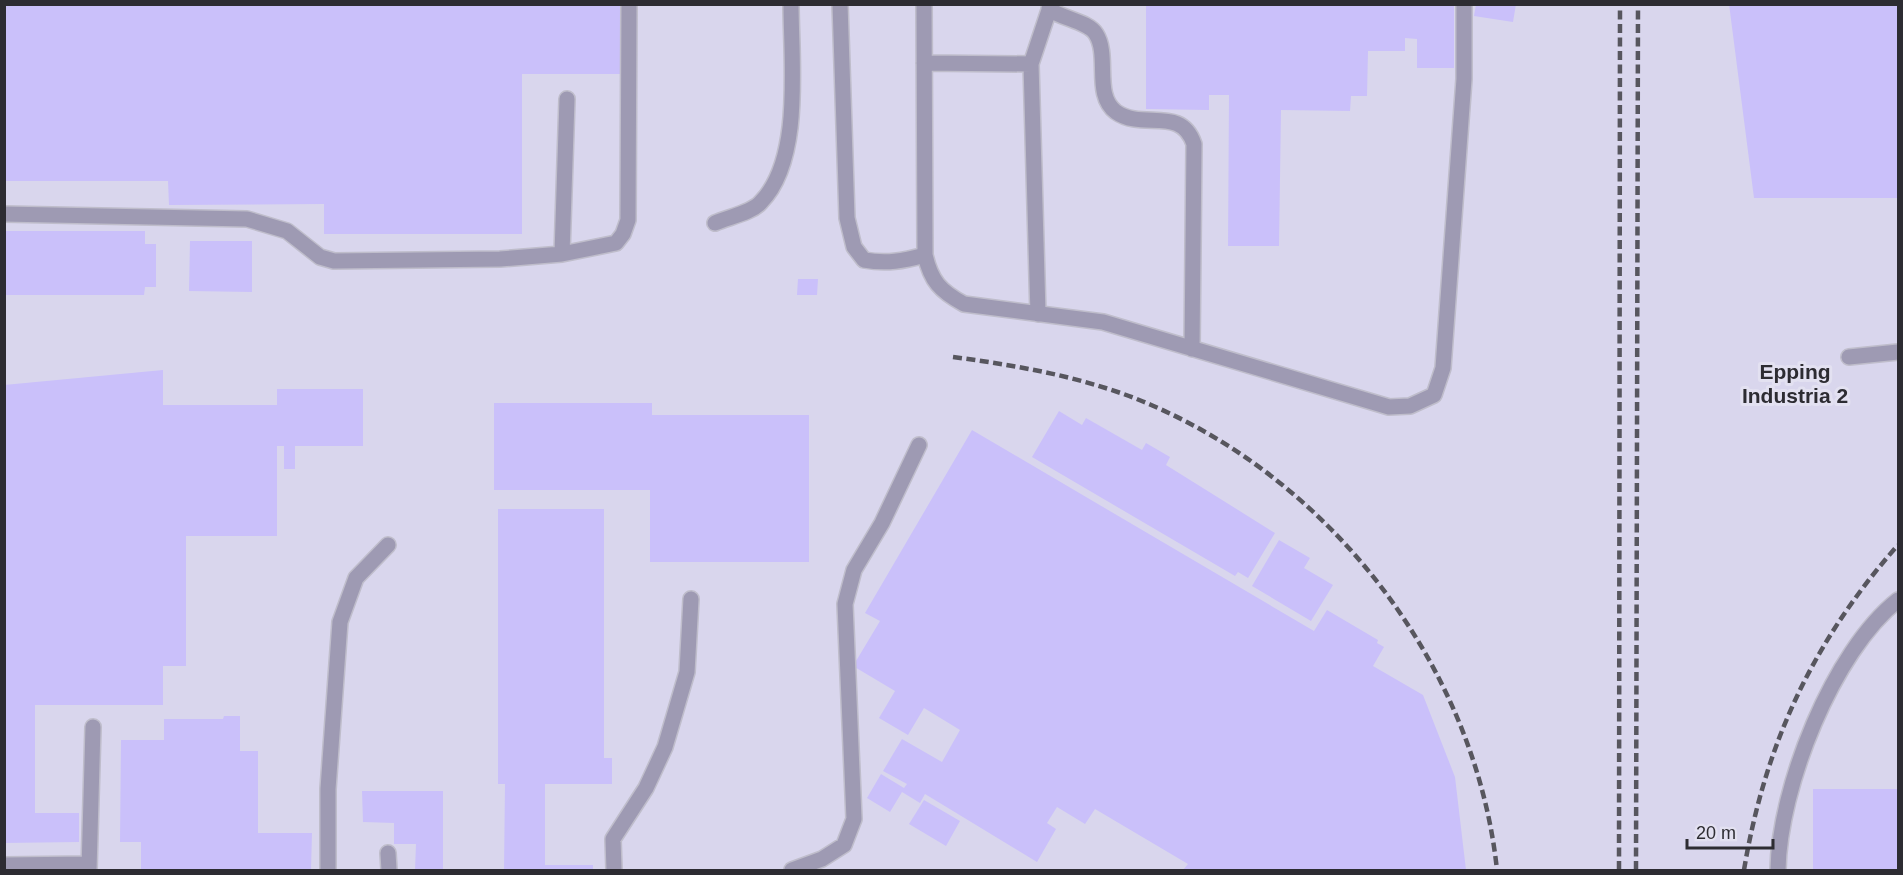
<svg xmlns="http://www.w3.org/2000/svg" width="1903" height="875" font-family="Arial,sans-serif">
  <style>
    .built { fill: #d9d6ed }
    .building { fill: #cac0fa }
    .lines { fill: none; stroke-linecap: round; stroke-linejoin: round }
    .minor-casing { stroke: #bfbdcb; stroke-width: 18 }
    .minor { stroke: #9e9ab3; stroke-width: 15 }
    .rail { stroke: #57565e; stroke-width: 4.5; stroke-dasharray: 9 4.5; stroke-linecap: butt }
    .labels { text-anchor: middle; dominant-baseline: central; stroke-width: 6; stroke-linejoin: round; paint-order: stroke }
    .district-label { font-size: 21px; font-weight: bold; fill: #2d2c32; stroke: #e3e1f1 }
  </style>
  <rect width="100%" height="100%" fill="#e3e1f1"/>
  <!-- built -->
  <path class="built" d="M5 5H1898V870H5Z"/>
  <!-- building -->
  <path class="building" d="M4 4H620L621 74H522V234H324V204L169 205 168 181H4Z
    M1146 4H1454V68H1417V39L1405 38V51H1368L1367 96H1351L1350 111 1281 110 1279 246H1228L1229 95H1209V110L1146 109Z
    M1476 4H1516L1513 22 1474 16Z
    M1729 4H1898V198H1754Z
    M4 231H145V244H156V287H145L144 295H4Z
    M190 241H252V292L189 291Z
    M798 279H818L817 295H797Z
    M163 370V405H277V389H363V446H295V469H284V446H277V536H186V666H163V705H35V813H79V842L4 843V385Z
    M494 403H652V415H809V562H650V490H494Z
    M1059 411 1082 425 1086 418 1142 450 1146 443 1170 457 1166 465 1275 533 1248 578 1238 572 1235 576 1032 457Z
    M972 430 1314 631 1327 610 1378 640 1377 643 1384 647 1373 666 1423 695 1455 777 1466 870H1183L1188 864 1095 809 1085 824 1057 807 1047 823 1056 829 1037 862 925 794 920 803 902 792 890 812 867 798 881 774 904 788 907 784 883 771 902 739 942 762 960 730 924 708 908 735 879 718 895 691 853 666 880 621 865 613Z
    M498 509H604V758H612V784H545V865H593V870H504L505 784H498Z
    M1279 540 1310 558 1304 568 1333 585 1311 621 1252 586Z
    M224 716H240V751H258V833H312L311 870H141V842H120L121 740H164V719H223Z
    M1813 789H1898V870H1813Z
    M362 791H443V870H415L416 844H394V823L363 822Z
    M924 800 960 821 946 846 909 824Z"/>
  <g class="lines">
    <!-- minor casing -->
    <g class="minor-casing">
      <path id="minor" d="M840 4 847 218 854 247 864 260C887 264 903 261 925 255
        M924 4 925 255C931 281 940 291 964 304L1103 322 1389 407 1410 406 1434 395 1443 368 1464 79V4
        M1049 9C1062 19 1088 21 1096 34 1110 56 1093 95 1116 112 1143 131 1181 105 1194 144L1192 349
        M924 63 1031 64 1038 314
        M1031 64 1051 4
        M4 214 247 219 287 231 320 257 334 261 500 259 562 254 567 99
        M715 223C728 217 752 213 761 202 803 159 791 61 791 4
        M562 254 616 243 623 234 628 220 629 4
        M1849 357 1898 352
        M388 853 389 870
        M4 865 89 864
        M89 870 93 727
        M328 870V789L340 622 356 578 388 545
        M614 870 613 839 646 788 665 747 687 672 691 599
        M792 870 822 859 844 845 854 819 845 604 854 570 882 523 919 445
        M1778 870C1779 788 1833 651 1898 600"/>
    </g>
    <!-- minor -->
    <use href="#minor" class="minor"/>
    <!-- rail -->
    <path class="rail" d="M953 357C1013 365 1072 375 1129 396 1325 470 1475 663 1497 870
      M1619 870 1620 4
      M1636 870 1638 4
      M1744 870C1765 744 1813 641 1898 545"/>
  </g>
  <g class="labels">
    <!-- district labels -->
    <g class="district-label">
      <text x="1795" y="371">Epping<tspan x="1795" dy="24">Industria 2</tspan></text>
    </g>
  </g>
  <!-- border -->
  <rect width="1903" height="875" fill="none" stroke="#2d2c32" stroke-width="12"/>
  <!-- scale -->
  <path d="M1687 839v9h86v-9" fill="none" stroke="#2d2c32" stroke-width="3"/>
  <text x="1696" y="839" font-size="18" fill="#2d2c32" stroke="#e3e1f1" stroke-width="4.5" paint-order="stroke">20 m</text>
</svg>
